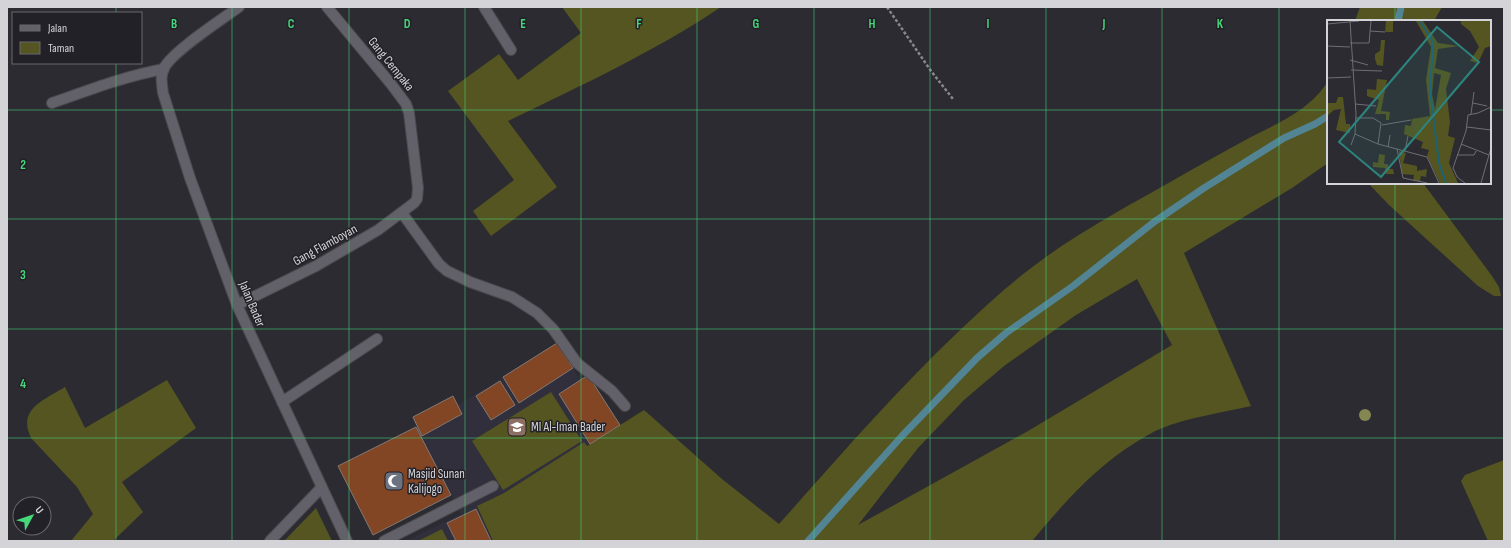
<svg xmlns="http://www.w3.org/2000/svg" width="1511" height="548" font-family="'Sofia Sans Condensed',sans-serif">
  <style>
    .built { fill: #312f3c }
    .green { fill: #545520; fill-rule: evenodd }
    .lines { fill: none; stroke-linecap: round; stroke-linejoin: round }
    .stream { stroke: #528494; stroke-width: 7 }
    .building { fill: #824625; stroke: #817975 }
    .lane-casing { stroke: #4a494e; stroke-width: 12 }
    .street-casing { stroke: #4a494e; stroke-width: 12 }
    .path { stroke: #88878c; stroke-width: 2.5; stroke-dasharray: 3 2; stroke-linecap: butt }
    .lane { stroke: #626068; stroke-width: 10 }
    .street { stroke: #626068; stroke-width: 10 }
    .tree { fill: #858752 }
    .grid { fill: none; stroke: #46d77a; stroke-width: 1; stroke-opacity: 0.55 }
    .labels { text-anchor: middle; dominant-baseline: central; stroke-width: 3; stroke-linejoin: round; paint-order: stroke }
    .street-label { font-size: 13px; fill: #d4d3d8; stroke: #222127 }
    .poi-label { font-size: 13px; fill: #d4d3d8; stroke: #222127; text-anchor: start }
    .inset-river { fill: none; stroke: #1a6277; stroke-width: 2 }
    .inset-road { fill: none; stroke: #6f6e74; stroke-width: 1 }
    .view { fill: #2d847e; fill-opacity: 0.15; stroke: #2d847e; stroke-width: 2 }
    .inset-edge { fill: none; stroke: #d4d3d8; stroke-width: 2 }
    .grid-label { font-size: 13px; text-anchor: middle; font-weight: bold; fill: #46d77a; stroke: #222127; stroke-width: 3; stroke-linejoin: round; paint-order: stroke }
  </style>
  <rect width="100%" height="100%" fill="#2c2b31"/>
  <!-- built -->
  <path class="built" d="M557 343 580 379 588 375 620 425 587 446 584 442 504 493 477 506 493 541H406L461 514 411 417 453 396 458 405Z"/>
  <!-- green -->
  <path class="green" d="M562 7H721C654 52 580 86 508 121L557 187 491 236 473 211 514 180 448 91 499 54 518 80 581 33Z
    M1360 7H1442L1434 21H1355Z
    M1328 81V163L1292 188 1184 253 1251 406C1221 413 1189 417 1160 429 1152 432 1145 437 1138 441 1095 467 1064 503 1032 541H493L477 506 504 493 584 442 587 446 644 410 722 479 779 524C837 459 894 393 957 333 982 309 1008 285 1035 265 1080 231 1130 205 1179 177 1203 163 1227 150 1251 137 1279 123 1311 109 1328 81ZM1137 279 1172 345 1028 431 858 525 918 448 964 400 1004 366 1076 315Z
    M1368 183H1423L1492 276 1499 287 1501 296H1494L1478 286 1389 205Z
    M167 380 196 428 122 482 143 512 113 541H71L93 514 77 487 31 438C17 409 44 400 65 387L85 428Z
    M551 392 582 441 503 490 472 441Z
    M1504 460V541H1488L1461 481 1465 475Z
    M316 508 332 541H284Z
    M442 529 448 541H418Z"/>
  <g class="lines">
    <!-- stream -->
    <path class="stream" d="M1398 21 1401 7
      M808 541 902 436 977 358 1006 333 1073 286 1154 222 1204 188 1284 138 1315 124 1328 116"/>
  </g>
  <!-- building -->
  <path class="building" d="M557 343 573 368 519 403 503 377Z
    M588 375 620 425 590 444 559 394Z
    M500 381 515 405 491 420 476 396Z
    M453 396 462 414 422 436 413 417Z
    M416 427 451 495 373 535 338 466Z
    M476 509 491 541H456L447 523Z"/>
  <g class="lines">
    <!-- lane casing -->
    <g class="lane-casing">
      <path id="lane" d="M484 7 511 50
        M52 103C89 90 125 76 164 69
        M402 213 439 264 447 271 470 282 512 297 537 313 553 329 577 363 612 391 625 406
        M282 402 377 339
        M384 541 493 486"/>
    </g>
    <!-- street casing -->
    <g class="street-casing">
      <path id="street" d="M239 7C221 20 173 51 164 68 160 77 162 84 163 93L190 178 237 305 347 541
        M237 305 316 266 378 230 414 203 417 199 418 188 409 113 406 104 391 84 327 7
        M270 541 322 487"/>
    </g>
    <!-- path -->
    <path class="path" d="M887 7 931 71 953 99"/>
    <!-- lane -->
    <use href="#lane" class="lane"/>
    <!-- street -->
    <use href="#street" class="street"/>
  </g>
  <!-- trees -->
  <circle class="tree" cx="1365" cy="415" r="6"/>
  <!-- grid -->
  <path class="grid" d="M116 7V13M232 7V541M349 7V541M465 7V541M581 7V541M697 7V541M814 7V541M930 7V541M1046 7V541M1162 7V541M1279 7V541M1395 7V21M116 63V541M7 110H1328M1490 110H1504M1395 183V541M7 219H1504M7 329H1504M7 438H1504"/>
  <!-- icons -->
  <defs>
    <g id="school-square" transform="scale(1)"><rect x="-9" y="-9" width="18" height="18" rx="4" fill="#8d6e63" stroke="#222127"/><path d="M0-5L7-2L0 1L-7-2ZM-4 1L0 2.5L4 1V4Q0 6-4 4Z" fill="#fff"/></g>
    <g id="mosque-square" transform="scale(1)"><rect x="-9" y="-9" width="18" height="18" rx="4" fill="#6b7280" stroke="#222127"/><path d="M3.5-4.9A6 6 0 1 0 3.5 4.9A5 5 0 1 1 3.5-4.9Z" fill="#fff"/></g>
  </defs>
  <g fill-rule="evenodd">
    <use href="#school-square" x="517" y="427"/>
    <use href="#mosque-square" x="394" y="481"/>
  </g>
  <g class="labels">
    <!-- street labels -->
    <g class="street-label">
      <text transform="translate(391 64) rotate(51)">Gang Cempaka</text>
      <text transform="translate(325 245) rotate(-29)">Gang Flamboyan</text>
      <text transform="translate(252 304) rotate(67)">Jalan Bader</text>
    </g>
    <!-- poi labels -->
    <g class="poi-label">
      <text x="531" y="427">MI Al-Iman Bader</text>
      <text x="408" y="474">Masjid Sunan<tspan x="408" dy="15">Kalijogo</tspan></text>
    </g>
  </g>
  <!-- overview -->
  <g transform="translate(1327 20)">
    <rect width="164" height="164" fill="#2c2b31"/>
    <path d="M59 1H66V12H58ZM89 1H96L111 23 132 26 111 29 108 48 124 53 119 69 123 102 121 116 128 118 122 143 131 163H113L100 136 102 130 94 128 96 122 77 114 78 105 84 106 85 99 103 96 99 60 104 27ZM107 53 114 55 108 89 105 74ZM134 1H164V26L158 28 151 43 143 41 152 27 143 11 134 4ZM54 20H58L56 46 50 45 48 39V34L53 31ZM50 59 60 60 54 91 63 92 62 100H59V94H48L52 80 40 76V69L49 70ZM11 77H16L19 104H23V113L9 110 14 89 7 90 0 96V83H9ZM72 131 79 133 76 143 90 146V151L100 149 99 157 94 156 93 161H86L87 155 75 154ZM52 134 58 135 57 144H61V149H66L67 154H59L58 148 46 147V142L51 143Z" fill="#545520" fill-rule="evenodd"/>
    <path class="inset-river" d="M93 1 106 22 103 70 112 143 119 163"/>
    <path class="inset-road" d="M23 1 29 94 28 114 24 125M0 4 32 1M43 11 58 12M23 23H42L44 1M0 26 23 27M23 40 41 45M24 50 55 51M0 58 24 57M146 83 160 86M28 84 49 86M144 94 147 72M29 98H46L54 103 51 124M55 105 84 100M140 107 164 110M28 114 51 124 100 137 112 163M134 124 162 135M61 127 63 115M70 129 76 158 100 163M78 131 81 116M130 135H147L149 131M138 163 130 157 126 148 139 111 141 95 151 93 164 87M154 163 164 128"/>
    <path class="view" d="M110 7 152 42 54 157 12 122Z"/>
    <rect width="164" height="164" class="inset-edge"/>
  </g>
  <g class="grid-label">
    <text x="174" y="28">B</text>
    <text x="291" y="28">C</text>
    <text x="407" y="28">D</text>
    <text x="523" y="28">E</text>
    <text x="639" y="28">F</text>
    <text x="756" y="28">G</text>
    <text x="872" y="28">H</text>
    <text x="988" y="28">I</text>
    <text x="1104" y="28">J</text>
    <text x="1220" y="28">K</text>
    <text x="23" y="169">2</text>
    <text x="23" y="279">3</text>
    <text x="23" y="388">4</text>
  </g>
  <!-- border -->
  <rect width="1511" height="548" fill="none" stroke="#d4d3d8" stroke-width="16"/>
  <!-- legend -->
  <rect x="12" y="12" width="130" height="52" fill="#222127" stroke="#69686e"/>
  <rect x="20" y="25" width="20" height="6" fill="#626068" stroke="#69686e"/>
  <text x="48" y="32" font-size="12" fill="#d4d3d8">Jalan</text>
  <rect x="20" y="42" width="20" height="12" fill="#545520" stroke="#69686e"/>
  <text x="48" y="52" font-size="12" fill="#d4d3d8">Taman</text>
  <!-- north arrow -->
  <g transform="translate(32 516) rotate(50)"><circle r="19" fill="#222127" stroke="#69686e"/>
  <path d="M0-3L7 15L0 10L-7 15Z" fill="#46d77a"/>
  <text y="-6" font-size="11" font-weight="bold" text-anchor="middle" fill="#d4d3d8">U</text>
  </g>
</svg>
